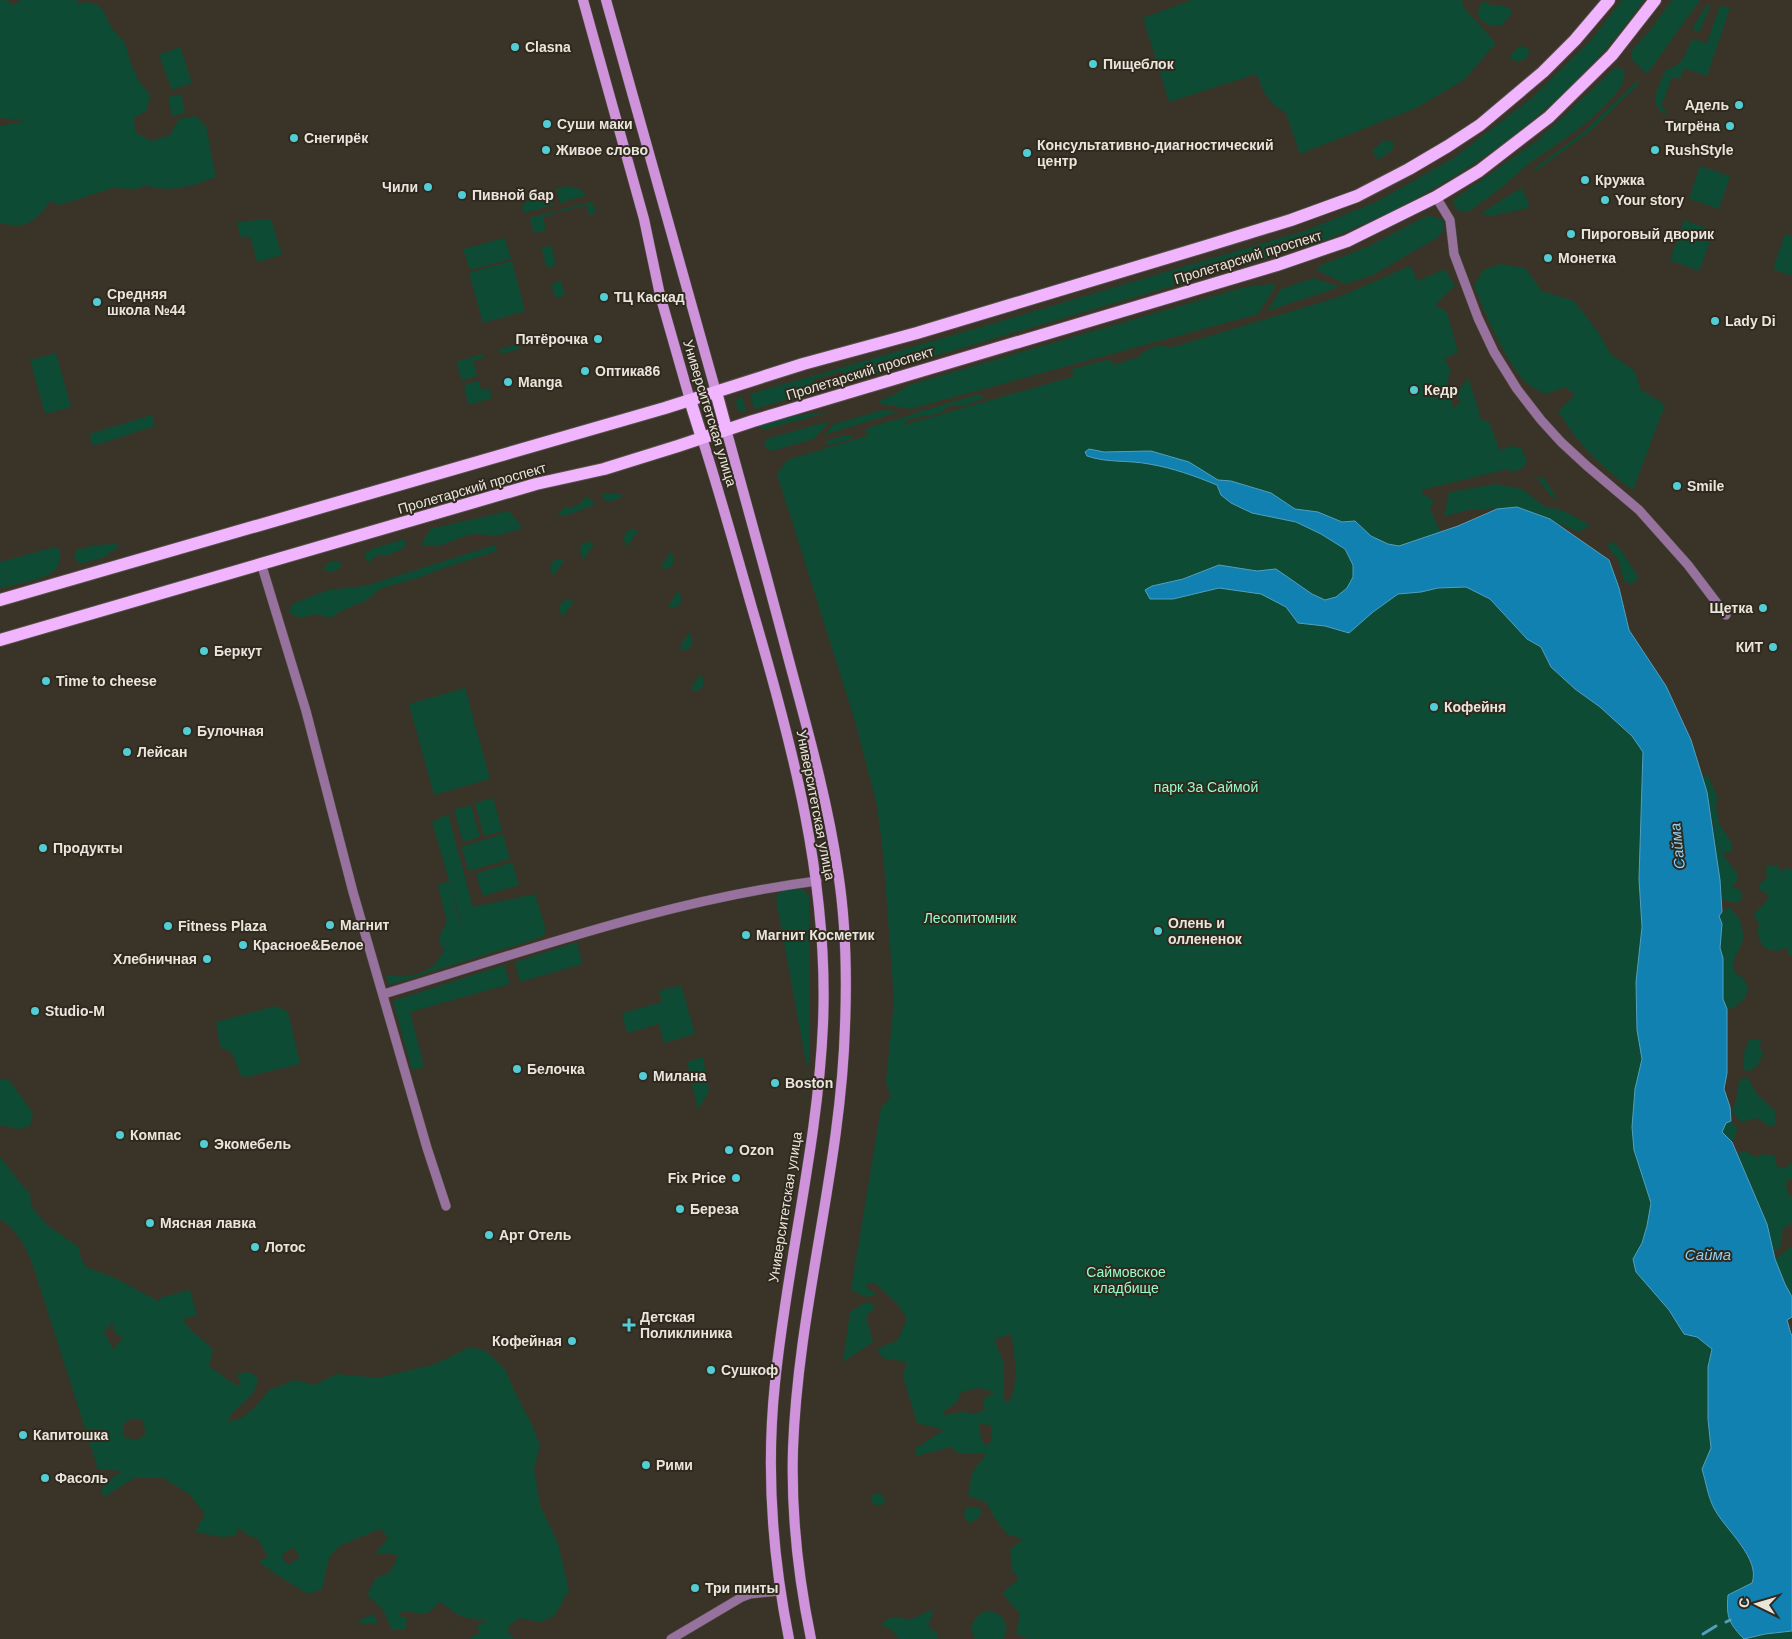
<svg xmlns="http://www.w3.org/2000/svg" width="1792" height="1639" font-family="Arial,sans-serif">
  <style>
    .green { fill: #0e4b34; fill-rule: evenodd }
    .water { fill: #1181b1; stroke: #529fbe }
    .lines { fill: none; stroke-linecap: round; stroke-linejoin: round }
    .stream { stroke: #529fbe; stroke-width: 3 }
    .street-casing { stroke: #565045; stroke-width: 10 }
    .secondary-casing { stroke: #565045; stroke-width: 11 }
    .primary-casing { stroke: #565045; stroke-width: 14 }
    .street { stroke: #97729f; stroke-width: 9 }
    .secondary { stroke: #ce93db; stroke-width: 10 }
    .primary { stroke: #f1b4fe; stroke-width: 12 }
    .poi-dot { fill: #52ccd5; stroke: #302a1e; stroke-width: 2 }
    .labels { text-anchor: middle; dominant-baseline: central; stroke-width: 4; stroke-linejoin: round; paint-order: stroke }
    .poi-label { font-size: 14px; font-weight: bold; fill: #e9e5dd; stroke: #302a1e; text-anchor: start }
    .street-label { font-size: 14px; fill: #e9e5dd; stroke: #302a1e }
    .park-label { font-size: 14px; fill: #97fccd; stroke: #302a1e }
    .water-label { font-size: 15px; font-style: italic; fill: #8bcff5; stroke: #302a1e }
  </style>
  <rect width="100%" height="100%" fill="#3a3428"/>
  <!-- green -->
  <path class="green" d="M0 0H6L13 5 21 0H78V4L86 2 98 5 104 12 112 29 125 43 130 61 139 81 150 95 147 110 134 118 135 132 151 141 170 135 179 119 196 116 206 126 216 177C187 187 175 193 143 185L138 189 112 188 60 205 51 201C34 221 28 230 0 223V126L27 121 0 118Z
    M1192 0H1462L1464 8 1496 43 1464 80 1416 108 1300 154 1286 113 1275 106 1265 94 1256 74 1169 102 1143 18Z
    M1622 0H1644C1564 115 1444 196 1315 244L754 409 750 394 981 327 1307 230 1376 202 1452 159 1532 98 1591 40ZM842 371 845 379 815 388 813 380Z
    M1672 0H1700L1647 74 1632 60V50L1650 30Z
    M1485 1 1490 5H1501L1509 8 1512 14 1502 25H1489L1480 20 1478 15 1479 6Z
    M1707 5H1711L1699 32 1692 29Z
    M1720 5 1730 8 1707 76 1684 68 1680 79 1672 77 1661 107 1667 111 1666 115C1646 103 1658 89 1665 71L1677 65 1683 59 1692 39 1707 43Z
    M1520 45 1530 50 1526 59 1516 62 1509 57Z
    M180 47 192 83 172 90 159 55Z
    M1616 67 1624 70C1631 98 1552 147 1531 162 1522 169 1514 177 1505 185 1493 194 1480 203 1468 212 1459 211 1455 211 1453 201L1456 198 1538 140Z
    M1638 80V85L1588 133 1534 172 1535 168 1584 132Z
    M181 94 185 113 172 116 168 97Z
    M1384 140 1395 143 1392 150 1378 160 1372 151Z
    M1700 166 1730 176 1719 209 1689 199Z
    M568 186 580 189 586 195 560 203 556 189Z
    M1521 188 1529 203 1528 208 1490 216 1484 215 1483 212Z
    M549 192 553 205 524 213 522 207 530 197Z
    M590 202 593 204 596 213 589 215 587 205 559 212V210Z
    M555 211 556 213 543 217 546 230 534 233 530 221 532 217Z
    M1429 215 1444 221V229L1438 237 1373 275 1345 284 1317 270 1321 265 1367 247Z
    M271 219 282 255 257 262 250 236 241 238 237 222Z
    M1684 220 1714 231 1699 271 1670 260Z
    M1785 234 1792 236V276L1773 269Z
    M505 238 511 259 470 270 463 249Z
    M551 245 556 265 547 268 541 248Z
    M512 261 525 311 483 323 469 273Z
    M1500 264 1525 268 1542 291 1574 301 1598 332 1611 354 1635 371 1640 389 1665 405 1633 490C1603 469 1577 443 1558 411L1575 395 1565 387 1546 394C1541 392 1534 389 1529 385 1509 369 1483 310 1474 285L1483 270Z
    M1410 266 1418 281 1445 269 1455 286 1435 305 1447 312 1458 352 1444 359 1451 370 1447 384 1453 408 1461 402 1456 394 1468 378 1478 408 1480 419 1489 422 1500 451 1510 446 1521 448 1527 461 1522 469 1510 472 1508 469 1421 490 1423 494 1434 501 1430 509 1466 587 1490 599 1527 639 1541 647 1551 667 1575 689 1600 707 1632 736 1644 752 1639 879 1642 927 1636 982 1637 1030 1642 1059 1635 1089 1646 1186 1651 1203 1647 1226 1642 1243 1633 1259 1636 1272 1669 1310 1684 1334 1697 1337 1712 1349 1708 1367V1419L1711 1448 1702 1469 1714 1509 1747 1554 1754 1576 1731 1624 1744 1639H1027L1016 1633 1020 1614 1002 1593 1019 1579 1012 1570 1010 1550 1023 1539 1007 1534 994 1517 986 1502 968 1496 972 1473 987 1453 959 1454 951 1447 916 1456V1448L944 1430 917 1423 903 1376 907 1362 882 1358 877 1349 898 1340 907 1318 898 1305 875 1283H867L866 1287 877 1295 866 1297 851 1290 881 1108 891 1097 886 1082 894 1001 884 863 877 805 855 721 777 474 787 460 870 435 865 433 867 429C882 422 899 420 915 413L977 395H984L982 399 964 406 956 405 947 407 942 412 929 416 922 415 919 418 908 419 904 425 1075 376 1071 371 1076 368 1107 360 1112 361 1114 365 1141 356V353C1150 348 1160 343 1170 348L1339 297ZM1011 1334C1015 1356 1019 1380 1010 1401H1004V1364L994 1339ZM978 1388 988 1390 995 1393 986 1396 983 1403 985 1409 976 1414 964 1412 944 1415 945 1410 957 1402 961 1392ZM979 1423 991 1426 992 1441 986 1446 981 1439Z
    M1314 278 1339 287 1267 311 1281 289Z
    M561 281 565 295H561V297H555L551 284Z
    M1273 284 1275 287 1258 314 910 409 881 404 879 401 895 394 909 385 1245 287Z
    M518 344 520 349 500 354 498 350Z
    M56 353 71 407 45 414 30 360Z
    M483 354 484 358 473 361 477 376 462 381 457 364 458 361Z
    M701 369 704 383 699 386 697 385 693 371Z
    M479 381 481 390 489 388 492 398 469 405 464 389 467 384Z
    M742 396 746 411 742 412 737 409 736 400Z
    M883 410 899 412 824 435 834 424Z
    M830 412 762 430 760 425 799 415Z
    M152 415 155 426 93 446 89 434Z
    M830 421 814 439 771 451 764 446 766 439Z
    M846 435H852V439L829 445 824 444 829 440Z
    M1537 478H1544L1558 500 1551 496Z
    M1496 484 1522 489 1544 506 1564 511 1590 525 1579 532 1517 507 1469 510 1444 516 1449 492Z
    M613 493 622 495 620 499 606 502 601 494Z
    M587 496 596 504 565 516H557L564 508 577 506Z
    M509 511 523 528 496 536 478 534 467 535 442 545H421L430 529Z
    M632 529 638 531 627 547C624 541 623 538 626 532Z
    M405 539 406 547 386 556 377 555 368 563 364 553 377 547Z
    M1610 541 1619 547 1639 578 1632 584 1624 581 1619 561 1608 547Z
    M588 542 594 543 584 560C580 554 579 550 582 544Z
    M117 544 119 546 104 557 80 564 74 558 76 550 96 545Z
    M495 545 497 551 444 568 418 578 382 588 365 601 347 608 330 618 315 614 300 618 289 613 292 604 328 590 365 586Z
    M55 547 60 550C61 557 60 564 56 569 49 579 13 585 0 588V562Z
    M671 551C674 557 675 560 672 566L666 569 661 567Z
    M559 559 564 560 554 576C550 571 549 567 553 561Z
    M330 562H341L340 568 331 572 322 569Z
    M678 591C685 600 680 610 668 607Z
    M568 599 574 601 563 617C559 611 559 608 562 602Z
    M689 632C693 638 693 641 691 647L685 650 679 649Z
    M700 674C707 684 703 693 690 690Z
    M465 688 490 779 434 795 409 704Z
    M1708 776 1717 796 1716 808 1719 824 1732 843 1731 852 1722 853 1738 875 1736 882 1732 887 1737 888 1742 892V900L1737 903 1722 900 1712 817 1703 778Z
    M493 798 502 831 484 836 475 803Z
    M471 805 480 837 463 842 454 810Z
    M448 814 473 907 535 894 546 930 542 937 389 985 386 975C402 978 419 976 433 966 438 962 441 954 445 949L441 947 439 938 447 921 438 885 449 881 460 923 461 922 432 822Z
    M503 834 510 859 469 871 461 847Z
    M512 862 519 885 483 896 476 874Z
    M1773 865 1778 866 1781 872 1787 868 1792 870V956H1789L1787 947 1778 951 1766 949C1759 942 1756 934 1759 925L1754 914 1766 902 1769 895 1760 890V884L1767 878 1766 867Z
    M793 887C801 888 806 890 809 897L810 1046 803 1118 807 1068 776 899 780 890Z
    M1727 908H1731C1733 913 1735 913 1738 917 1741 921 1744 935 1743 940 1740 950 1731 958 1734 970 1736 975 1742 976 1745 981 1753 994 1739 1007 1727 1009L1723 999V958L1720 948 1722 924 1719 916Z
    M577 942 582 964 520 982 515 962Z
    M504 965 510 984 410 1012 424 1067 412 1070 393 1001Z
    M681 985 695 1034 664 1043 659 1024 627 1033 622 1013 662 1002 659 991Z
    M276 1006 288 1012 300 1064 246 1077 241 1076 232 1053 220 1046 216 1022Z
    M1755 1039H1761L1760 1047 1763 1055 1756 1067 1749 1071 1744 1070C1742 1059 1744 1051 1749 1040Z
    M703 1057 709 1091 698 1110 687 1062Z
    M1747 1077 1757 1094 1775 1111V1125H1766L1758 1118 1741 1122 1732 1112 1737 1097 1739 1080Z
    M0 1080H9L33 1113 30 1126 18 1129 0 1125Z
    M1731 1121 1737 1128 1736 1135 1732 1142 1722 1132 1726 1123Z
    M1745 1151 1757 1158 1762 1154 1775 1156V1163L1780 1168H1787L1792 1162V1180H1787L1786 1186 1790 1197H1792V1225L1790 1224 1783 1228 1780 1248 1774 1251 1767 1224 1736 1154Z
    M0 1157 25 1189 30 1193 31 1206 47 1225 80 1248V1256L86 1267 115 1278 160 1302 159 1298 190 1290 197 1315 182 1319 192 1331 213 1349 209 1366 228 1380 241 1387 237 1374 250 1372 258 1378C255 1403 233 1403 228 1422L242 1418 256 1406 269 1390 295 1380 314 1385 337 1374 378 1378 435 1364 470 1347 486 1351 505 1369 515 1392 533 1427 540 1445 534 1469 540 1505 558 1543 569 1590 554 1616 541 1622 519 1618 508 1627 509 1634 514 1639H469L480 1632 476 1626 487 1620C462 1618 460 1618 441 1602L426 1614 404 1611 397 1616 407 1617 405 1630H392L383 1610 367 1595 376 1578 389 1573 398 1557 392 1553 375 1554 388 1538 380 1529 339 1546 329 1558 322 1589 308 1594 280 1577 259 1562 268 1556 257 1538 249 1536 239 1528 235 1536 222 1537 195 1532 205 1514 189 1494 163 1478H134L104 1497 101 1489 106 1482 123 1471 98 1469 36 1275C28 1252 22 1234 0 1219ZM112 1321 114 1331 124 1340 118 1342 113 1350 106 1335 101 1334 107 1330ZM132 1418 144 1421 145 1435 136 1440 124 1437V1424ZM293 1547 300 1557 288 1565 281 1556Z
    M1792 1246V1297L1785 1284 1775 1259Z
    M866 1302 876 1306 866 1317 873 1342 843 1362 850 1312Z
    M874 1494H881L886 1501 879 1506 873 1504 871 1498Z
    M966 1507 980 1508 981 1515 970 1524 964 1516Z
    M934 1609 928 1626 939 1635 938 1639H899L889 1628 881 1626C889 1614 897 1616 909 1620Z
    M985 1611C1001 1610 1012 1624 1003 1639H975C968 1627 973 1617 985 1611Z
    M373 1614 378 1623 361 1624 358 1621Z
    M1787 1631H1792V1639H1748L1765 1634Z"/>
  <!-- water -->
  <path class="water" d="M1089 449 1104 452 1151 451 1189 462 1218 480 1231 481 1271 493 1295 509 1318 512 1342 522 1355 521 1371 536 1388 544 1399 546 1458 526 1497 509 1517 507 1550 519 1609 560 1619 588 1629 630 1666 686 1691 740 1707 792 1720 880 1722 912 1719 916 1722 924 1720 948 1723 958V999L1727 1009V1073L1724 1089 1730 1107 1731 1121 1726 1123 1722 1132 1732 1142 1767 1224 1775 1259 1785 1284 1792 1297V1317L1787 1320 1791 1334 1792 1335V1631L1765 1634 1744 1639C1729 1623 1726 1618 1728 1595L1752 1583C1761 1559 1726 1530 1715 1510 1708 1498 1706 1482 1702 1469L1711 1448 1708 1419V1367L1712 1349 1697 1337 1684 1334 1669 1310 1636 1272 1633 1259 1642 1243 1647 1226 1651 1203 1634 1150 1632 1127 1635 1089 1642 1059 1637 1030 1636 982 1642 927 1639 879 1643 752 1632 736 1600 707 1575 689 1551 667 1541 647 1527 639 1490 599 1466 587 1438 588 1421 592 1398 594 1373 612 1349 633 1325 626 1298 623 1286 607 1261 594 1219 588 1173 599H1150L1145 590 1152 586 1183 579 1219 565 1257 571 1276 569 1312 594 1325 600 1336 597 1347 588 1353 577V565L1345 549 1321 534 1296 522 1252 513 1231 503 1221 495 1217 485C1195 476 1173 468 1149 464 1129 460 1107 463 1087 456L1085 452Z"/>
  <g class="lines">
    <!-- stream -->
    <path class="stream" d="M1726 1622 1730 1620
      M1703 1634 1716 1626"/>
    <!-- street casing -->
    <g class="street-casing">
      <path id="street" d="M1436 197 1450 220 1454 254 1478 318 1494 352 1517 389 1541 420 1561 442 1587 466 1639 510 1688 565 1726 615
        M261 563 306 711 353 892 427 1148 446 1206
        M384 994C527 951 668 900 817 881
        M671 1639 742 1597 750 1594 780 1591"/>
    </g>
    <!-- secondary casing -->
    <g class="secondary-casing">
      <path id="secondary" d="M583 0 644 219 660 295 690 400
        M606 0 716 392
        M726 429C748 509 770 588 791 668 809 735 828 803 838 872 846 923 847 975 845 1026 841 1168 798 1307 793 1449 791 1513 798 1576 811 1639
        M702 438C720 494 736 552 752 608 792 744 829 881 823 1024 818 1144 787 1263 775 1383 766 1469 772 1554 789 1639"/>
    </g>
    <!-- primary casing -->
    <g class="primary-casing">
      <path id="primary" d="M716 392 726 429
        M690 400 702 438
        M0 600 665 408 803 364 917 333 1203 247 1291 220 1357 196 1409 169 1448 146 1480 125 1543 72 1575 40 1609 0
        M0 640 536 484 604 469 678 446 753 421 1277 265 1347 241 1436 197 1479 171 1549 117 1612 55 1655 0"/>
    </g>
    <!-- street -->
    <use href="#street" class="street"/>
    <!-- secondary -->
    <use href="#secondary" class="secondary"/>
    <!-- primary -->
    <use href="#primary" class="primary"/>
  </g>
  <!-- markers -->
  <g class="poi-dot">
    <circle cx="515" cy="47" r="5"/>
    <circle cx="1093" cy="64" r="5"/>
    <circle cx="1739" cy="105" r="5"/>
    <circle cx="547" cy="124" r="5"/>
    <circle cx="1730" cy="126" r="5"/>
    <circle cx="294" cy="138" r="5"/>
    <circle cx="546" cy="150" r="5"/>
    <circle cx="1655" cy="150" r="5"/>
    <circle cx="1027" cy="153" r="5"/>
    <circle cx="1585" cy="180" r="5"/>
    <circle cx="428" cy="187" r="5"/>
    <circle cx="462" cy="195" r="5"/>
    <circle cx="1605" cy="200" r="5"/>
    <circle cx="1571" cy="234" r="5"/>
    <circle cx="1548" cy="258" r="5"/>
    <circle cx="604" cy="297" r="5"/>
    <circle cx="97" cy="302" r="5"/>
    <circle cx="1715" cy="321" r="5"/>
    <circle cx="598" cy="339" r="5"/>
    <circle cx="585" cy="371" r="5"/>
    <circle cx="508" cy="382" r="5"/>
    <circle cx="1414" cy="390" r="5"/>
    <circle cx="1677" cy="486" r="5"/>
    <circle cx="1763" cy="608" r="5"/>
    <circle cx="1773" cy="647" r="5"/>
    <circle cx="204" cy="651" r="5"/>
    <circle cx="46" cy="681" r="5"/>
    <circle cx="1434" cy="707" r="5"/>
    <circle cx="187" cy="731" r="5"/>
    <circle cx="127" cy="752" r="5"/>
    <circle cx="43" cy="848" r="5"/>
    <circle cx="330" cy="925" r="5"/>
    <circle cx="168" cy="926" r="5"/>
    <circle cx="1158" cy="931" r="5"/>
    <circle cx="746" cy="935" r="5"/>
    <circle cx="243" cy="945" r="5"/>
    <circle cx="207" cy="959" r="5"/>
    <circle cx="35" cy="1011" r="5"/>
    <circle cx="517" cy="1069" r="5"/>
    <circle cx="643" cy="1076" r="5"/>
    <circle cx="775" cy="1083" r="5"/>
    <circle cx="120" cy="1135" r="5"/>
    <circle cx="204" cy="1144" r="5"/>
    <circle cx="729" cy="1150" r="5"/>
    <circle cx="736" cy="1178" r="5"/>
    <circle cx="680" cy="1209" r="5"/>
    <circle cx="150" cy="1223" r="5"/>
    <circle cx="489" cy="1235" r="5"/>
    <circle cx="255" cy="1247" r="5"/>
    <path d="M626.5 1317.5h5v5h5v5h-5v5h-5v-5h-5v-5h5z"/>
    <circle cx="572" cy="1341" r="5"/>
    <circle cx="711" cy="1370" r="5"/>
    <circle cx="23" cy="1435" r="5"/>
    <circle cx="646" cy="1465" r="5"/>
    <circle cx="45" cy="1478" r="5"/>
    <circle cx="695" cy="1588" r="5"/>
  </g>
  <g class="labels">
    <!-- poi labels -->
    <g class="poi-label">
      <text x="525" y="47">Clasna</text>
      <text x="1103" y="64">Пищеблок</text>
      <text x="1729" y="105" text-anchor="end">Адель</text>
      <text x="557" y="124">Суши маки</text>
      <text x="1720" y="126" text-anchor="end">Тигрёна</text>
      <text x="304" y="138">Снегирёк</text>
      <text x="1037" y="145">Консультативно-диагностический<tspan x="1037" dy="16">центр</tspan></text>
      <text x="556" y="150">Живое слово</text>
      <text x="1665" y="150">RushStyle</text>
      <text x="1595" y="180">Кружка</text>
      <text x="418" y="187" text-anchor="end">Чили</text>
      <text x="472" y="195">Пивной бар</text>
      <text x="1615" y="200">Your story</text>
      <text x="1581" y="234">Пироговый дворик</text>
      <text x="1558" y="258">Монетка</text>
      <text x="107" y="294">Средняя<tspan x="107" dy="16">школа №44</tspan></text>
      <text x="614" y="297">ТЦ Каскад</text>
      <text x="1725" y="321">Lady Di</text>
      <text x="588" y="339" text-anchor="end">Пятёрочка</text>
      <text x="595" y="371">Оптика86</text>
      <text x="518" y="382">Manga</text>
      <text x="1424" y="390">Кедр</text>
      <text x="1687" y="486">Smile</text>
      <text x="1753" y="608" text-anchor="end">Щетка</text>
      <text x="1763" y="647" text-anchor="end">КИТ</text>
      <text x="214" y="651">Беркут</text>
      <text x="56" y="681">Time to cheese</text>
      <text x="1444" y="707">Кофейня</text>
      <text x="197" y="731">Булочная</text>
      <text x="137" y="752">Лейсан</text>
      <text x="53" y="848">Продукты</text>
      <text x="1168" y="923">Олень и<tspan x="1168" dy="16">оллененок</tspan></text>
      <text x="340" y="925">Магнит</text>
      <text x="178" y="926">Fitness Plaza</text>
      <text x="756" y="935">Магнит Косметик</text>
      <text x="253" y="945">Красное&amp;Белое</text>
      <text x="197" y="959" text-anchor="end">Хлебничная</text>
      <text x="45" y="1011">Studio-M</text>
      <text x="527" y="1069">Белочка</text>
      <text x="653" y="1076">Милана</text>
      <text x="785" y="1083">Boston</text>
      <text x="130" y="1135">Компас</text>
      <text x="214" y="1144">Экомебель</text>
      <text x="739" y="1150">Ozon</text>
      <text x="726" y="1178" text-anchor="end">Fix Price</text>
      <text x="690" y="1209">Береза</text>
      <text x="160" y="1223">Мясная лавка</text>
      <text x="499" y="1235">Арт Отель</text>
      <text x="265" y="1247">Лотос</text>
      <text x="640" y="1317">Детская<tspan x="640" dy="16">Поликлиника</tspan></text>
      <text x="562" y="1341" text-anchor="end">Кофейная</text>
      <text x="721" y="1370">Сушкоф</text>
      <text x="33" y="1435">Капитошка</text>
      <text x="656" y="1465">Рими</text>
      <text x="55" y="1478">Фасоль</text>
      <text x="705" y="1588">Три пинты</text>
    </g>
    <!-- street labels -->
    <g class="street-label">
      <text transform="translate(1248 257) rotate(-17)">Пролетарский проспект</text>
      <text transform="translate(860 373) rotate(-17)">Пролетарский проспект</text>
      <text transform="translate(710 413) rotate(73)">Университетская улица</text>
      <text transform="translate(472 488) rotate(-16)">Пролетарский проспект</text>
      <text transform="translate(816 805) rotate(79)">Университетская улица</text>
      <text transform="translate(785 1207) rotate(-81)">Университетская улица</text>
    </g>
    <!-- park labels -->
    <g class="park-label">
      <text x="1206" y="787">парк За Саймой</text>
      <text x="970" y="918">Лесопитомник</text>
      <text x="1126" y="1272">Саймовское<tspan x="1126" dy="16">кладбище</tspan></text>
    </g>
    <!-- water labels -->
    <g class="water-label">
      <text transform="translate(1677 846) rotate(-96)">Сайма</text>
      <text x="1708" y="1254">Сайма</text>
    </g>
  </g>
  <!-- north arrow -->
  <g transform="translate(1757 1604) rotate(275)" stroke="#302a1e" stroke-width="4" paint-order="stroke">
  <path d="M0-4L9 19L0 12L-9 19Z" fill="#e9e5dd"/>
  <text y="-8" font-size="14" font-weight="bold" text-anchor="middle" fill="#e9e5dd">С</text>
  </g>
</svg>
